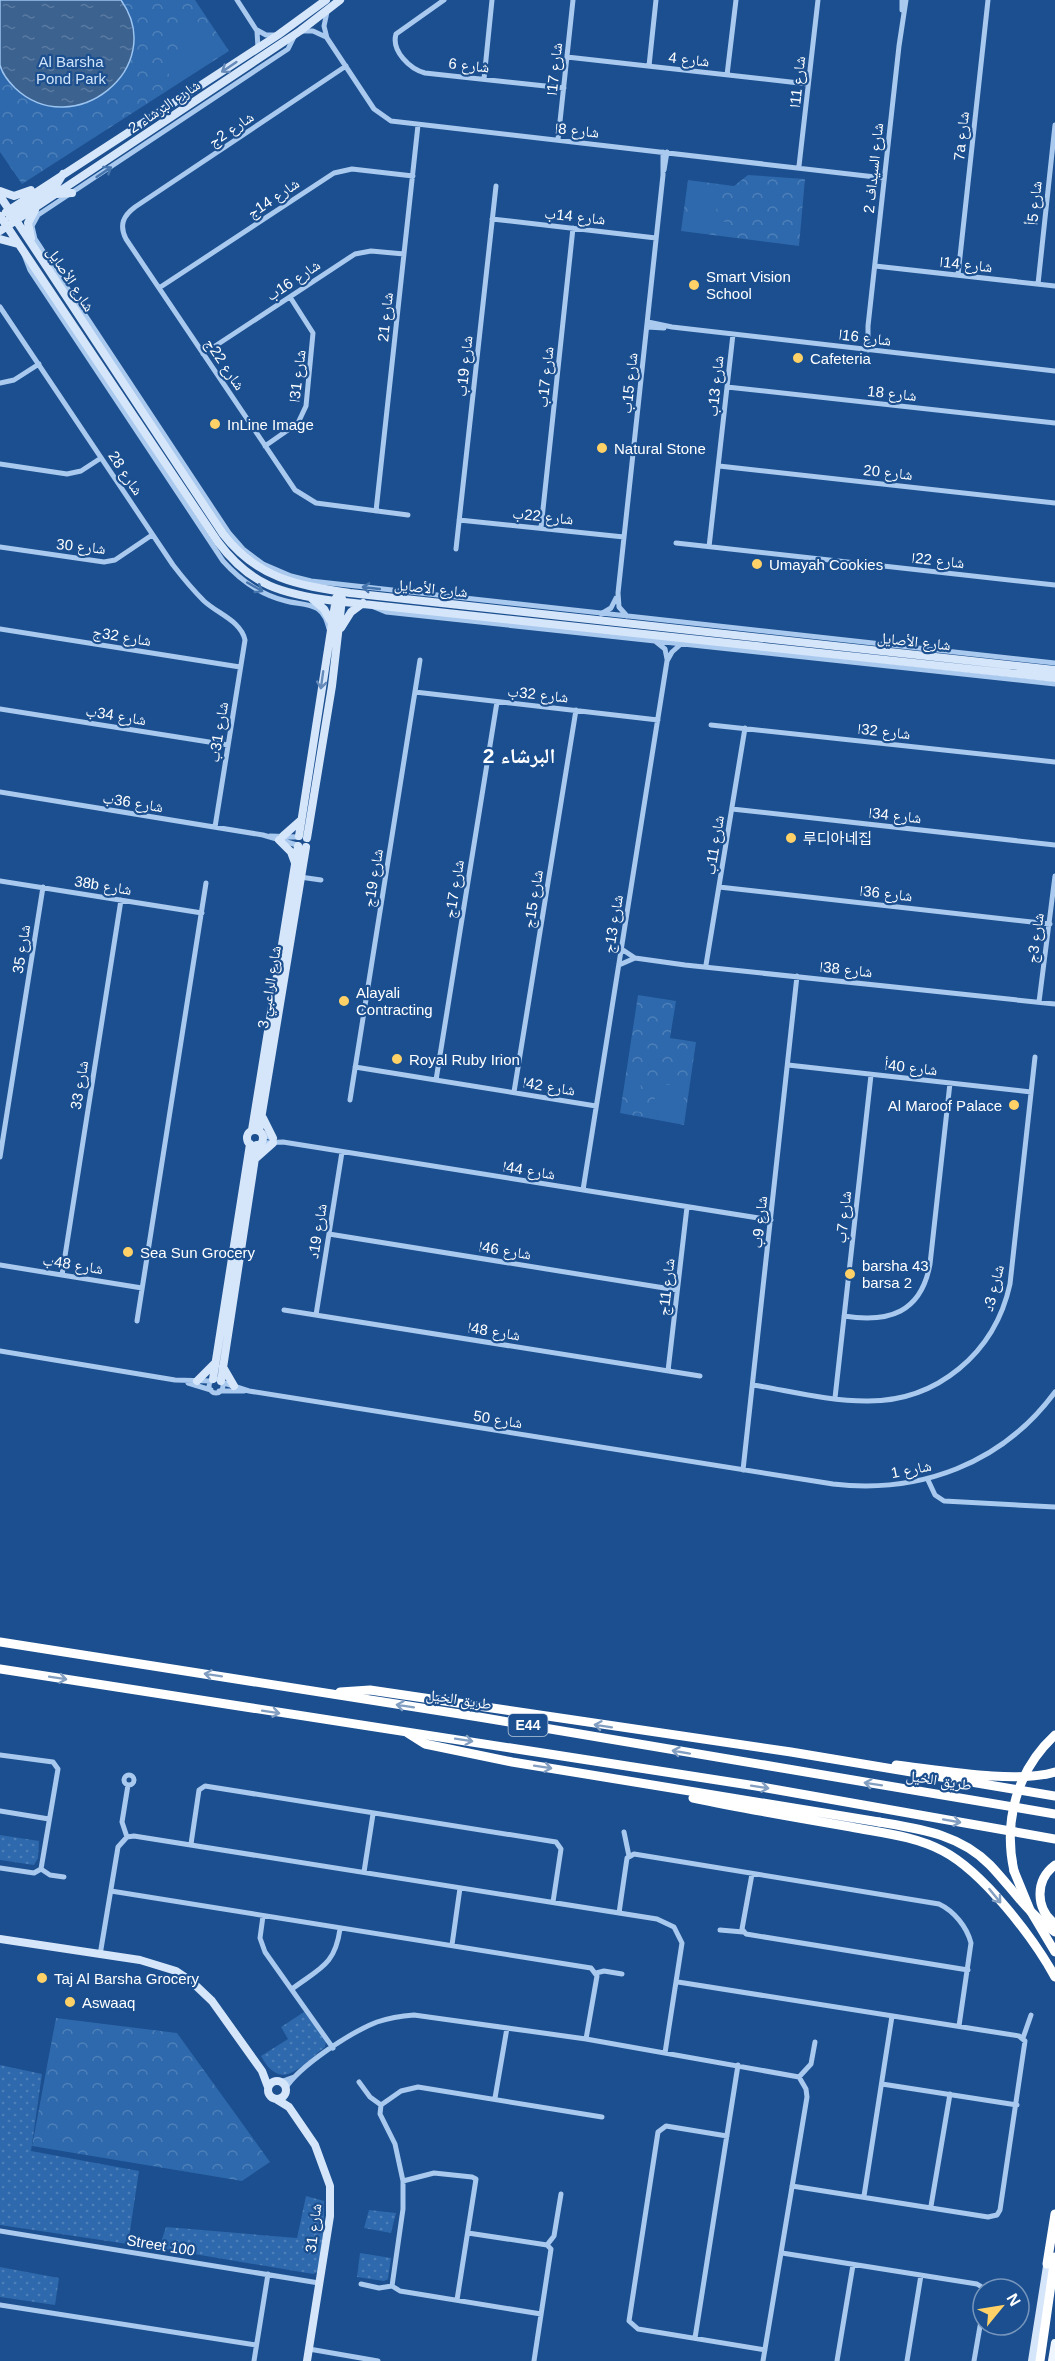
<svg xmlns="http://www.w3.org/2000/svg" width="1055" height="2361" font-family="Arial,'Noto Naskh Arabic','Noto Sans KR',sans-serif">
  <style>
    .grass { fill: url(#grass-dots) }
    .park { fill: url(#park-crowns) }
    .garden { fill: #2e69ad }
    .water { fill: url(#water-ripples); stroke: #9cc4f0; stroke-width: 1.5 }
    .lines { fill: none; stroke-linecap: round; stroke-linejoin: round }
    .street { stroke: #a9c9ee; stroke-width: 5 }
    .secondary { stroke: #d6e6fa; stroke-width: 8 }
    .primary { stroke: #f0f6ff; stroke-width: 8 }
    .highway { stroke: #fff; stroke-width: 9 }
    .highway-bridge { stroke: #fff; stroke-width: 9 }
    .oneway { stroke: #668bba }
    .oneway2 { stroke: #4674ac }
    .oneway3 { stroke: #829ec1 }
    .poi-dot { fill: #ffd166; stroke: #1b4f8f; stroke-width: 2 }
    .labels { text-anchor: middle; dominant-baseline: central; stroke-width: 4.5; stroke-linejoin: round; paint-order: stroke }
    .shield { fill: #1b4f8f; stroke: #bbcadd; stroke-width: 1.5 }
    .shield-label { font-size: 14px; font-weight: bold; fill: #fff }
    .street-label { font-size: 15px; fill: #fff; stroke: #1b4f8f }
    .park-label { font-size: 15px; fill: #cfe3fa; stroke: #1b4f8f }
    .poi-label { font-size: 15px; fill: #fff; stroke: #1b4f8f; text-anchor: start }
    .district-label { font-size: 21px; font-weight: bold; fill: #fff; stroke: #1b4f8f }
  </style>
  <defs>
    <pattern id="grass-dots" width="8" height="8" patternUnits="userSpaceOnUse" patternTransform="scale(1.5)"><rect width="8" height="8" fill="#2e69ad"/><path d="M2 2h.1M6 6h.1" fill="none" stroke="#4d80b9" stroke-width="1.8" stroke-linecap="round"/></pattern>
    <pattern id="park-crowns" width="20" height="18" patternUnits="userSpaceOnUse" patternTransform="scale(1.5)"><rect width="20" height="18" fill="#2e69ad"/><path d="M2 6a3 3 0 1 1 6 0M12 15a3 3 0 1 1 6 0" fill="none" stroke="#4d80b9"/></pattern>
    <pattern id="water-ripples" width="26" height="14" patternUnits="userSpaceOnUse" patternTransform="scale(1.5)"><rect width="26" height="14" fill="#3c6290"/><path d="M2 4q2-2 4 0t4 0M15 11q2-2 4 0t4 0" fill="none" stroke="#597aa1"/></pattern>
  </defs>
  <rect width="100%" height="100%" fill="#1b4f8f"/>
  <!-- grass -->
  <path class="grass" d="M0 1835 39 1841 38 1858 34 1865 0 1860Z
    M304 2012 326 2041 325 2047C301 2065 282 2094 261 2056L288 2039 281 2027Z
    M0 2065 42 2074 31 2151 139 2171 128 2244 0 2225Z
    M306 2196 324 2201V2228L318 2272 313 2274 159 2248 166 2227 297 2238Z
    M369 2210 396 2213 391 2233 364 2228Z
    M360 2253 391 2258 388 2279 384 2281 357 2277Z
    M0 2267 59 2278 55 2305 0 2297Z"/>
  <!-- park -->
  <path class="park" d="M0 0H195L229 51 22 184 0 152Z
    M748 175 805 179 799 246 681 231 688 180 734 186Z
    M638 995 676 1001 670 1038 696 1042 684 1125 620 1113Z
    M56 2018 177 2033 270 2162 242 2181 32 2146Z"/>
  <!-- garden -->
  <path class="garden" d="M192 14 206 34 210 32 223 51 175 83 162 64 187 47 173 27Z
    M691 184 719 188 716 213 688 212Z
    M688 217 726 222 725 232 687 227Z
    M631 1082 641 1083 639 1099 629 1097Z
    M657 1083 685 1087 681 1120 657 1116 658 1104 654 1103Z
    M630 1101 648 1104 646 1113 628 1110Z"/>
  <!-- water -->
  <path class="water" d="M0 0H121C169 68 73 143 15 88 9 82 2 73 0 65 0 45 0 20 0 0Z"/>
  <g class="lines">
    <!-- street -->
    <path class="street" d="M237 0 257 31 258 48
      M444 0 396 34C391 51 410 69 425 73L564 88
      M902 0V10
      M327 12 324 26 327 38 374 109 391 121 884 178
      M257 30 266 35H276
      M300 31H313L326 37
      M295 35 288 49 38 215 32 226 35 239 229 533 243 549 263 564 291 576 311 581 1055 663
      M567 57 808 84
      M346 66 135 207C123 216 119 225 126 239L295 490 316 503 408 515
      M649 66 656 0
      M727 75 736 0
      M484 79 492 0
      M558 140 573 0
      M799 166 818 0
      M664 170 667 152
      M492 219 656 238
      M23 252 30 270 223 561C240 580 261 595 286 601 296 604 309 603 318 609 325 614 327 621 329 629
      M875 266 1055 286
      M958 275 988 0
      M1038 284 1055 125
      M159 288 334 173 352 169 413 176
      M0 307 173 565C183 578 193 590 204 601 218 614 241 621 245 640L215 827
      M648 322 672 327 1055 371
      M647 327 664 328
      M868 350V326L899 46 906 0
      M203 354 355 254 371 251 404 254
      M0 383 14 380 39 364
      M727 387 1055 423
      M265 446 298 423 306 406 313 333 290 297
      M0 464 67 474 81 471 101 458
      M719 466 1055 503
      M376 511 418 125
      M459 520 624 537
      M541 528 573 228
      M676 543 1055 585
      M0 547 104 562 115 560 152 535
      M709 547 733 334
      M456 549 496 186
      M374 607 386 612 1055 684
      M601 614 611 608 616 598
      M627 616 619 607 618 593 663 175V152
      M0 629 240 667
      M655 641 665 649 667 659
      M415 692 658 720
      M0 709 228 745
      M711 725 1055 762
      M0 792 263 835 297 845
      M732 809 1055 845
      M270 836 298 837
      M300 877 321 880
      M0 881 202 913
      M719 887 1050 924
      M620 948 635 958 685 965 1055 1004
      M619 965 635 958
      M706 965 745 728
      M1039 1002 1055 876
      M788 1065 1031 1092
      M355 1067 596 1106
      M436 1080 497 702
      M514 1092 576 710
      M350 1100 420 660
      M262 1135 273 1138
      M261 1143 283 1142 771 1220
      M0 1157 43 887
      M583 1190 667 661 672 652 681 644
      M329 1234 677 1290
      M0 1265 142 1288
      M62 1275 121 900
      M284 1310 700 1376
      M316 1315 342 1152
      M844 1316C889 1323 921 1313 930 1264L950 1083
      M137 1321 206 883
      M0 1351 175 1380 211 1381
      M668 1371 687 1207
      M209 1386a7 7 0 1 1 14 0a7 7 0 1 1-14 0Z
      M221 1382 249 1391 833 1484C920 1494 1002 1464 1055 1392
      M188 1383 211 1390
      M753 1385C790 1391 829 1401 866 1401 937 1402 995 1353 1010 1284L1035 1057
      M219 1391H244
      M835 1398 871 1075
      M743 1470 797 976
      M928 1480 935 1495 944 1501 1055 1507
      M0 1755 53 1762 58 1769 41 1869 34 1873 0 1868
      M124 1780a5 5 0 1 1 10 0a5 5 0 1 1-10 0Z
      M0 1811 49 1819
      M624 1832 629 1856
      M127 1837 122 1822 128 1785
      M191 1844 199 1790 205 1786 556 1842 561 1849 553 1902
      M41 1869 50 1875 64 1877
      M364 1872 373 1814
      M752 1874 742 1929 746 1934 968 1970
      M111 1891 591 1968 597 1976 586 2039
      M619 1913 627 1858 634 1854 939 1904C954 1911 967 1927 971 1943L959 2026
      M263 1916 260 1938 265 1952 333 2048
      M720 1930 743 1932
      M452 1945 460 1888
      M100 1955 118 1847 127 1837 134 1836 657 1919 674 1927 682 1943 665 2053
      M596 1973 604 1971 622 1974
      M678 1982 1019 2036 1025 2041 1000 2210 997 2215 988 2217 792 2186
      M292 1989C320 1968 335 1965 340 1929
      M1023 2038 1031 2015
      M799 2077 811 2064 815 2042
      M280 2082 294 2077
      M359 2082 370 2097 381 2105
      M882 2084 1017 2105
      M285 2089C299 2066 351 2032 377 2022 389 2018 401 2016 414 2015L586 2039 799 2077 806 2089 807 2097 763 2361
      M495 2098 507 2028
      M727 2136 666 2126 658 2132 629 2321 638 2329 765 2350
      M403 2181 434 2173 472 2177 476 2179 457 2300
      M864 2196 892 2016
      M931 2206 950 2094
      M0 2231 319 2283
      M468 2233 547 2245 551 2249 534 2361
      M547 2245 554 2236 561 2194
      M782 2253 977 2284 985 2289
      M361 2284 379 2288 392 2286
      M0 2305 256 2345
      M541 2314 400 2291 392 2286 403 2209V2181L395 2144 380 2114 381 2105 401 2091 418 2087 602 2117
      M695 2338 738 2065
      M309 2349 378 2361
      M254 2361 268 2274
      M837 2361 853 2265
      M907 2361 921 2275
      M974 2361 983 2309"/>
    <!-- secondary -->
    <path class="secondary" d="M0 191 14 196 31 190
      M57 194 72 193
      M0 196 223 534C258 579 297 585 350 593L1055 670
      M6 212 278 35 326 0
      M0 216 218 542C251 586 282 594 335 601L1055 678
      M10 217 57 184 63 174
      M0 231 300 31 340 0
      M31 238 28 223 35 210
      M0 239 18 244
      M311 598 324 609 330 620
      M341 628 351 612 363 603
      M283 836 300 821
      M299 836 336 598
      M307 838 332 686 342 599
      M279 840 291 852 295 863
      M263 1118 273 1138
      M252 1130 298 846
      M247 1138a8 8 0 1 1 16 0a8 8 0 1 1-16 0Z
      M259 1131 306 847
      M255 1159 273 1143
      M223 1367 234 1386
      M213 1379 250 1144
      M197 1381 215 1363
      M221 1381 257 1145
      M0 1939 140 1960 176 1971 191 1981 212 2001 262 2071 268 2087
      M268 2090a9 9 0 1 1 18 0a9 9 0 1 1-18 0Z
      M276 2099 289 2107 315 2145 330 2186V2216L307 2361
      M1032 2361 1048 2260"/>
    <!-- primary -->
    <path class="primary" d="M1052 2361 1055 2343"/>
    <!-- highway -->
    <path class="highway" d="M0 1642 479 1717 1055 1814
      M0 1669 756 1786 1055 1839
      M340 1692 370 1690 791 1752 1055 1796
      M406 1732 425 1744 512 1762 879 1822
      M896 1765C939 1770 1016 1784 1055 1772
      M693 1798C745 1809 798 1818 851 1827 882 1833 915 1836 943 1851 983 1872 1033 1937 1055 1977
      M1055 1865C1035 1880 1035 1908 1055 1924
      M1014 1871 1030 1910 1055 1952
      M1047 2264 1055 2214
      M1040 2361 1055 2257"/>
    <!-- highway-bridge -->
    <path class="highway-bridge" d="M879 1822C920 1829 960 1834 990 1865 1012 1888 1028 1914 1055 1932
      M1014 1871C1003 1821 1017 1770 1055 1735"/>
  </g>
  <!-- one-way arrows -->
  <defs><path id="oneway-shaft" d="M-6 0H5M1.5-3L5.5 0L1.5 3" fill="none" stroke-width="1.6" stroke-linecap="round" stroke-linejoin="round" transform="scale(1.5)"/></defs>
  <g class="oneway">
    <use href="#oneway-shaft" transform="translate(229 67) rotate(146)"/>
    <use href="#oneway-shaft" transform="translate(322 680) rotate(98)"/>
  </g>
  <g class="oneway2">
    <use href="#oneway-shaft" transform="translate(104 172) rotate(-34)"/>
    <use href="#oneway-shaft" transform="translate(255 587) rotate(30)"/>
    <use href="#oneway-shaft" transform="translate(371 588) rotate(-174)"/>
  </g>
  <g class="oneway3">
    <use href="#oneway-shaft" transform="translate(213 1675) rotate(-171)"/>
    <use href="#oneway-shaft" transform="translate(58 1678) rotate(9)"/>
    <use href="#oneway-shaft" transform="translate(405 1706) rotate(-171)"/>
    <use href="#oneway-shaft" transform="translate(271 1712) rotate(9)"/>
    <use href="#oneway-shaft" transform="translate(603 1726) rotate(-171)"/>
    <use href="#oneway-shaft" transform="translate(464 1740) rotate(9)"/>
    <use href="#oneway-shaft" transform="translate(681 1752) rotate(-170)"/>
    <use href="#oneway-shaft" transform="translate(543 1767) rotate(9)"/>
    <use href="#oneway-shaft" transform="translate(873 1784) rotate(-171)"/>
    <use href="#oneway-shaft" transform="translate(760 1787) rotate(9)"/>
    <use href="#oneway-shaft" transform="translate(952 1821) rotate(10)"/>
    <use href="#oneway-shaft" transform="translate(995 1896) rotate(51)"/>
  </g>
  <!-- markers -->
  <g class="poi-dot">
    <circle cx="694" cy="285" r="6"/>
    <circle cx="798" cy="358" r="6"/>
    <circle cx="215" cy="424" r="6"/>
    <circle cx="602" cy="448" r="6"/>
    <circle cx="757" cy="564" r="6"/>
    <circle cx="791" cy="838" r="6"/>
    <circle cx="344" cy="1001" r="6"/>
    <circle cx="397" cy="1059" r="6"/>
    <circle cx="1014" cy="1105" r="6"/>
    <circle cx="128" cy="1252" r="6"/>
    <circle cx="850" cy="1274" r="6"/>
    <circle cx="42" cy="1978" r="6"/>
    <circle cx="70" cy="2002" r="6"/>
  </g>
  <g class="labels">
    <!-- shield labels -->
    <rect class="shield" x="508.5" y="1714" width="39" height="22" rx="4.5"/>
    <g class="shield-label">
      <text x="528" y="1725">E44</text>
    </g>
    <!-- street labels -->
    <g class="street-label">
      <text transform="translate(689 59) rotate(6)">شارع 4</text>
      <text transform="translate(469 65) rotate(6)">شارع 6</text>
      <text transform="translate(554 69) rotate(-84)">شارع 17ا</text>
      <text transform="translate(797 82) rotate(-84)">شارع 11ا</text>
      <text transform="translate(164 106) rotate(-34)">شارع البرشاء 2</text>
      <text transform="translate(231 129) rotate(-34)">شارع 2ج</text>
      <text transform="translate(577 130) rotate(6)">شارع 8ا</text>
      <text transform="translate(961 136) rotate(-84)">7a شارع</text>
      <text transform="translate(873 168) rotate(-84)">شارع السيداف 2</text>
      <text transform="translate(273 198) rotate(-34)">شارع 14ج</text>
      <text transform="translate(1034 203) rotate(-84)">شارع 5أ</text>
      <text transform="translate(575 216) rotate(6)">شارع 14ب</text>
      <text transform="translate(966 264) rotate(6)">شارع 14ا</text>
      <text transform="translate(71 279) rotate(57)">شارع الأصايل</text>
      <text transform="translate(293 280) rotate(-34)">شارع 16ب</text>
      <text transform="translate(385 317) rotate(-84)">شارع 21</text>
      <text transform="translate(865 337) rotate(7)">شارع 16ا</text>
      <text transform="translate(225 364) rotate(56)">شارع 22ج</text>
      <text transform="translate(464 366) rotate(-84)">شارع 19ب</text>
      <text transform="translate(297 376) rotate(-83)">شارع 31ا</text>
      <text transform="translate(545 377) rotate(-84)">شارع 17ب</text>
      <text transform="translate(629 383) rotate(-84)">شارع 15ب</text>
      <text transform="translate(715 386) rotate(-84)">شارع 13ب</text>
      <text transform="translate(892 393) rotate(6)">شارع 18</text>
      <text transform="translate(888 472) rotate(6)">شارع 20</text>
      <text transform="translate(126 473) rotate(56)">شارع 28</text>
      <text transform="translate(543 516) rotate(6)">شارع 22ب</text>
      <text transform="translate(81 546) rotate(6)">شارع 30</text>
      <text transform="translate(938 560) rotate(6)">شارع 22ا</text>
      <text transform="translate(431 588) rotate(6)">شارع الأصايل</text>
      <text transform="translate(122 636) rotate(9)">شارع 32ج</text>
      <text transform="translate(914 641) rotate(6)">شارع الأصايل</text>
      <text transform="translate(538 694) rotate(6)">شارع 32ب</text>
      <text transform="translate(116 715) rotate(9)">شارع 34ب</text>
      <text transform="translate(884 731) rotate(6)">شارع 32ا</text>
      <text transform="translate(218 732) rotate(-81)">شارع 31ب</text>
      <text transform="translate(133 802) rotate(9)">شارع 36ب</text>
      <text transform="translate(895 815) rotate(6)">شارع 34ا</text>
      <text transform="translate(714 845) rotate(-81)">شارع 11ب</text>
      <text transform="translate(373 878) rotate(-81)">شارع 19ج</text>
      <text transform="translate(103 885) rotate(9)">38b شارع</text>
      <text transform="translate(454 889) rotate(-81)">شارع 17ج</text>
      <text transform="translate(886 893) rotate(6)">شارع 36ا</text>
      <text transform="translate(533 899) rotate(-81)">شارع 15ج</text>
      <text transform="translate(613 924) rotate(-81)">شارع 13ج</text>
      <text transform="translate(1035 938) rotate(-82)">شارع 3ج</text>
      <text transform="translate(21 949) rotate(-81)">شارع 35</text>
      <text transform="translate(846 969) rotate(6)">شارع 38ا</text>
      <text transform="translate(269 987) rotate(-81)">شارع الراعبي 3</text>
      <text transform="translate(911 1067) rotate(6)">شارع 40أ</text>
      <text transform="translate(79 1085) rotate(-81)">شارع 33</text>
      <text transform="translate(549 1086) rotate(9)">شارع 42ا</text>
      <text transform="translate(529 1170) rotate(9)">شارع 44ا</text>
      <text transform="translate(843 1217) rotate(-84)">شارع 7ب</text>
      <text transform="translate(759 1222) rotate(-84)">شارع 9ب</text>
      <text transform="translate(317 1231) rotate(-81)">شارع 19د</text>
      <text transform="translate(505 1250) rotate(9)">شارع 46ا</text>
      <text transform="translate(73 1264) rotate(9)">شارع 48ب</text>
      <text transform="translate(666 1287) rotate(-84)">شارع 11ج</text>
      <text transform="translate(993 1288) rotate(-76)">شارع 3د</text>
      <text transform="translate(494 1331) rotate(9)">شارع 48ا</text>
      <text transform="translate(498 1419) rotate(9)">شارع 50</text>
      <text transform="translate(911 1469) rotate(-11)">شارع 1</text>
      <text transform="translate(459 1699) rotate(9)">طريق الخيل</text>
      <text transform="translate(939 1780) rotate(9)">طريق الخيل</text>
      <text transform="translate(313 2228) rotate(-83)">شارع 31</text>
      <text transform="translate(161 2245) rotate(9)">Street 100</text>
    </g>
    <!-- park labels -->
    <g class="park-label">
      <text x="71" y="61">Al Barsha<tspan x="71" dy="17">Pond Park</tspan></text>
    </g>
    <!-- poi labels -->
    <g class="poi-label">
      <text x="706" y="276">Smart Vision<tspan x="706" dy="17">School</tspan></text>
      <text x="810" y="358">Cafeteria</text>
      <text x="227" y="424">InLine Image</text>
      <text x="614" y="448">Natural Stone</text>
      <text x="769" y="564">Umayah Cookies</text>
      <text x="803" y="838">루디아네집</text>
      <text x="356" y="992">Alayali<tspan x="356" dy="17">Contracting</tspan></text>
      <text x="409" y="1059">Royal Ruby Irion</text>
      <text x="1002" y="1105" text-anchor="end">Al Maroof Palace</text>
      <text x="140" y="1252">Sea Sun Grocery</text>
      <text x="862" y="1265">barsha 43<tspan x="862" dy="17">barsa 2</tspan></text>
      <text x="54" y="1978">Taj Al Barsha Grocery</text>
      <text x="82" y="2002">Aswaaq</text>
    </g>
    <!-- district labels -->
    <g class="district-label">
      <text x="519" y="755">البرشاء 2</text>
    </g>
  </g>
  <!-- north arrow -->
  <g transform="translate(1001 2307) rotate(60)"><circle r="28" fill="#1b4f8f" stroke="#7695bc" stroke-width="1.5"/>
  <path d="M0-4.5L10 22L0 15L-10 22Z" fill="#ffd166"/>
  <text y="-9" font-size="16" font-weight="bold" text-anchor="middle" fill="#ffffff">N</text>
  </g>
</svg>
